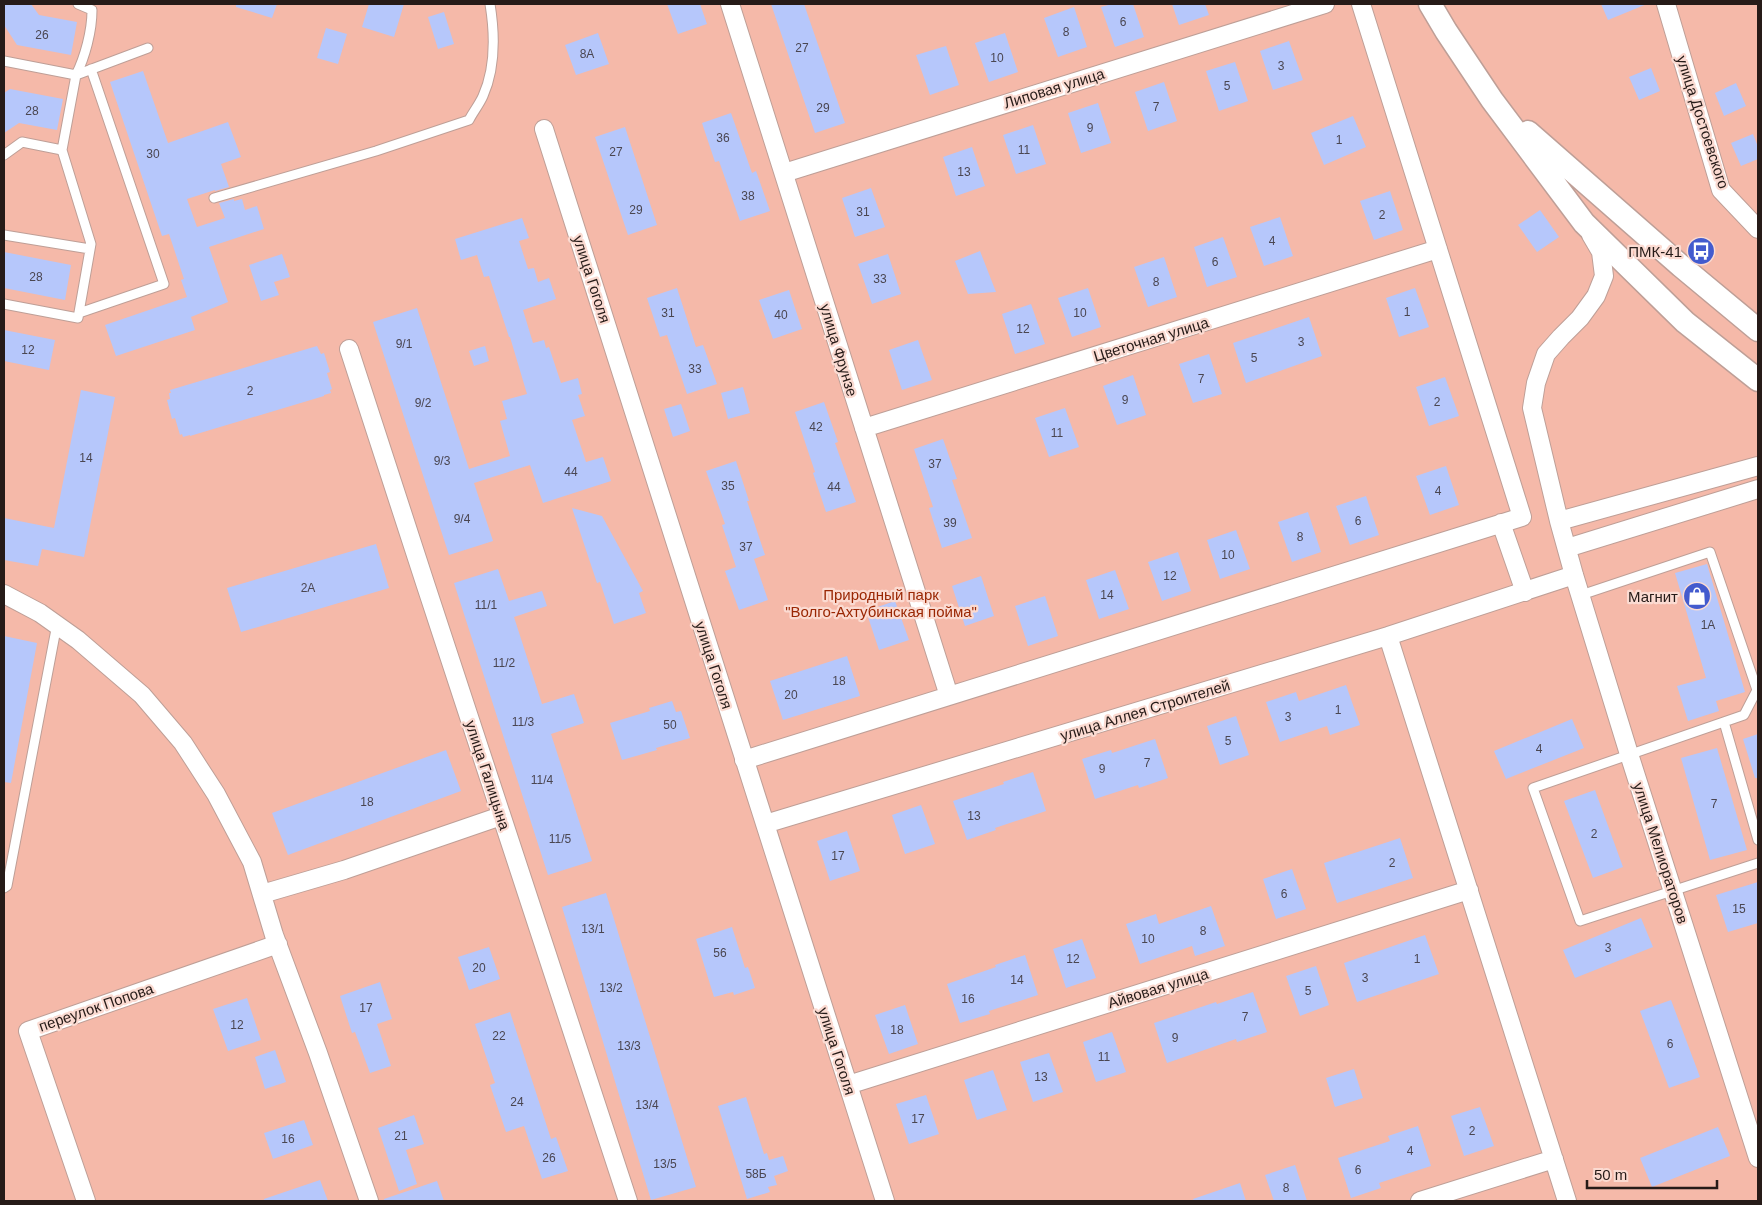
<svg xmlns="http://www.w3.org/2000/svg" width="1762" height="1205" font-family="Arial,sans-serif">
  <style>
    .green { fill: #f5b9a9 }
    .building { fill: #b6c7fb }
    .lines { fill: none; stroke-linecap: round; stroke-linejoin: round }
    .service-casing { stroke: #be9f97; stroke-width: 11 }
    .minor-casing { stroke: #be9f97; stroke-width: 20 }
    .tertiary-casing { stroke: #be9f97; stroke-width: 25 }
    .service { stroke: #fff; stroke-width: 9 }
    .minor { stroke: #fff; stroke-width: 18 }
    .tertiary { stroke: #fff; stroke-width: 22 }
    .labels { text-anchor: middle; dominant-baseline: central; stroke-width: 4.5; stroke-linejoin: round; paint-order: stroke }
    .number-label { font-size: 12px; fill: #4a4651 }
    .street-label { font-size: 15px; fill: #261b18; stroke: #fbdbd2 }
    .poi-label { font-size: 15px; fill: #261b18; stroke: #fbdbd2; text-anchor: end }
    .park-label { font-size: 15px; fill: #9a2704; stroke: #fbdbd2 }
  </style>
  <rect width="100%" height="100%" fill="#fbdbd2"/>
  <!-- green -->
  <path class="green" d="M4 4H1758V1201H4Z"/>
  <!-- building -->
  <path class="building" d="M4 4H31L39 15 77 22 71 55 17 45 4 25Z
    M236 4H277L272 18 236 7Z
    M369 4H404L394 37 362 27Z
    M667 4H700L707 24 678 34Z
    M771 4H804L845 123 815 133Z
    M1112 4H1133L1144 37 1115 47 1101 7Z
    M1172 4H1205L1209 15 1179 25Z
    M1601 4H1647L1608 20Z
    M1074 7 1087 47 1058 57 1044 18Z
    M444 12 454 44 438 49 428 17Z
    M326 28 347 34 338 64 317 58Z
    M598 33 609 64 576 75 565 45Z
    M1005 33 1018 72 989 82 975 43Z
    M1289 41 1303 80 1273 90 1260 51Z
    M946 46 959 85 930 95 916 55Z
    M1235 62 1248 101 1219 111 1206 71Z
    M1651 68 1660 91 1639 100 1629 77Z
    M143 71 168 143 228 122 241 157 221 164 229 187 215 191V190L187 199 197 227 225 218 219 203 234 199V201L242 199 245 210 257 206 264 229 209 247 228 302 191 317 195 330 116 356 105 325 187 297 181 280 184 279 169 234 162 236 110 82Z
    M1164 82 1177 121 1148 131 1135 92Z
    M1736 83 1746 106 1724 116 1715 93Z
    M10 89 63 99 57 130 19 123 4 133V93Z
    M1098 103 1111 143 1081 153 1068 113Z
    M731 113 752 173 756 171 770 211 740 221 719 161 715 162 702 123Z
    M1353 116 1366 147 1324 165 1311 133Z
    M1033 125 1046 164 1016 174 1003 135Z
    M625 127 657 225 628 235 595 137Z
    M1753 134 1758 147V159L1741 166 1731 143Z
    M972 147 985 186 956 196 943 157Z
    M871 188 885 227 855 237 842 198Z
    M1390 191 1403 230 1374 240 1360 201Z
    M1540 210 1559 237 1537 252 1518 225Z
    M1280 217 1293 256 1264 266 1250 227Z
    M522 218 529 238 519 241 528 269 534 268 538 282 549 278 556 299 523 310 533 343 544 340 546 348 549 347 561 383 578 378 582 394 578 395 585 416 572 420 586 462 603 457 611 481 543 503 530 465 474 483 493 541 449 555 373 322 417 308 469 469 510 456 500 421 507 419 502 401 527 394 510 337H509L489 276 484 277 477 255 461 260 455 239Z
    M1223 237 1237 277 1207 287 1194 247Z
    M980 251 996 292 968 294 955 261Z
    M4 252 71 265 65 300 4 288Z
    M282 254 290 277 274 282 279 295 261 301 249 265Z
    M888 254 901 294 872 304 858 264Z
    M1164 257 1177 297 1148 307 1134 267Z
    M677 288 696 347 703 345 717 384 687 394 667 335 660 337 647 298Z
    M1088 288 1101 327 1072 337 1058 298Z
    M1415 288 1429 327 1399 337 1386 298Z
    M789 290 802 329 773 339 759 300Z
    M1031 304 1045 344 1015 354 1002 314Z
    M1309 317 1322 356 1246 383 1233 343Z
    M4 330 55 340 49 370 4 361Z
    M918 340 932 380 902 390 889 350Z
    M317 346 321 354 324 353 330 372 327 373 332 389 330 390 331 393 324 395V396L190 436V435L183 437 182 434 180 435 175 418 172 419 167 400 170 399 169 393H171L170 390Z
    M485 346 489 361 474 366 469 351Z
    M1209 354 1222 394 1193 403 1179 364Z
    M1133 375 1146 415 1117 425 1103 386Z
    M1445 377 1459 416 1429 426 1416 387Z
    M743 387 750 413 728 419 721 393Z
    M81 390 115 397 84 557 42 549 38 566 4 560V518L54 528Z
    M824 402 838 442 835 443 856 502 826 512 813 473 815 472 795 412Z
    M681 404 690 431 673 437 664 409Z
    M1065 408 1079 447 1049 457 1035 418Z
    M943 439 957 479 952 480 972 538 942 548 929 508 933 507 914 449Z
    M736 461 749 501H747L765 555 754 559 768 600 739 610 725 571 736 567 722 525 725 524 706 471Z
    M1446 466 1459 505 1430 515 1416 476Z
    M1366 496 1379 535 1350 545 1336 506Z
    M572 508 602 516 643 591 639 593 646 613 614 624 600 582 597 583Z
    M1308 512 1321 552 1292 562 1278 522Z
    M1236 530 1250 569 1220 579 1207 540Z
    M376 544 389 588 241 632 227 588Z
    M1178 552 1191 591 1162 601 1148 562Z
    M1707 564 1745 692 1716 701 1719 711 1688 721 1677 686 1706 678 1675 573Z
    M498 569 509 601 542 591 547 606 514 617 542 704 574 694 584 723 551 734 592 861 548 875 454 583Z
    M1115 570 1129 609 1099 619 1086 580Z
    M981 576 994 616 965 626 952 586Z
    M1045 596 1058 636 1028 646 1015 606Z
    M895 601 909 640 879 650 866 611Z
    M4 636 37 643 11 783 4 782Z
    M847 656 860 696 783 720 770 681Z
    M1346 685 1360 725 1330 735 1327 726 1280 742 1266 702 1296 692 1299 701Z
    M672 701 676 712 681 711 690 738 656 748 657 750 622 760 610 723 650 711 649 708Z
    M1236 716 1249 755 1220 765 1207 726Z
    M1572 719 1584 748 1506 779 1494 751Z
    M1758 734V778H1755L1743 739Z
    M1155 739 1168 778 1139 788 1138 785 1095 799 1082 759 1111 750 1112 753Z
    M1717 748 1747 850 1710 860 1681 758Z
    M446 750 461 791 288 855 272 813Z
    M1033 772 1046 811 995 828 996 830 967 840 953 801 1004 784 1003 782Z
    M1595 790 1623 867 1593 878 1564 801Z
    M921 805 935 844 905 854 892 815Z
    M847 831 860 871 830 881 817 841Z
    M1400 838 1413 878 1337 903 1324 863Z
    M1292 869 1306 909 1276 919 1263 879Z
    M1758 882V923L1728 932 1716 895Z
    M606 893 696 1187 651 1200 562 907Z
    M1211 906 1225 946 1195 956 1192 946 1140 964 1126 924 1156 914 1159 924Z
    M1641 918 1653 947 1575 978 1563 950Z
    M732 927 745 968 748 967 755 988 734 995 733 992 714 997 696 939Z
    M1425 935 1439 974 1357 1002 1344 963Z
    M1082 939 1096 978 1066 988 1053 949Z
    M489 947 500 979 469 990 458 957Z
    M1025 955 1038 995 989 1011 990 1014 960 1023 947 984 996 967 995 965Z
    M1316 966 1329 1005 1300 1016 1286 976Z
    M380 982 392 1019 377 1024 391 1066 370 1073 355 1032 352 1033 340 996Z
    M1253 992 1267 1032 1237 1042 1236 1039 1167 1063 1154 1023 1216 1002 1217 1004Z
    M247 998 261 1040 228 1051 213 1009Z
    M1671 1000 1700 1077 1669 1088 1640 1011Z
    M905 1005 918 1044 889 1054 875 1015Z
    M510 1012 551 1139 556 1137 568 1171 542 1179 524 1126 506 1132 490 1085 495 1083 475 1024Z
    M1112 1032 1126 1072 1096 1082 1083 1042Z
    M275 1050 286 1082 265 1089 255 1057Z
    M1049 1053 1063 1092 1033 1102 1020 1062Z
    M1354 1069 1363 1098 1335 1107 1326 1078Z
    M993 1070 1007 1110 977 1120 964 1080Z
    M926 1095 939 1134 909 1144 896 1104Z
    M746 1097 764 1154 767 1153 769 1160 783 1156 788 1171 774 1176 777 1185 768 1187 770 1192 747 1199 718 1106Z
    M1480 1107 1494 1146 1464 1156 1451 1116Z
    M414 1115 424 1144 406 1150 417 1184 399 1191 378 1128Z
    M304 1120 313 1145 273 1159 264 1133Z
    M1418 1126 1431 1166 1379 1183 1381 1188 1351 1198 1338 1158 1390 1141 1388 1136Z
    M1718 1127 1730 1156 1652 1187 1640 1158Z
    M1295 1165 1307 1201H1274L1265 1175Z
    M320 1180 328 1201H264V1199Z
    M437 1181 444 1201H384V1199Z
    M1240 1183 1246 1201H1194L1193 1199Z"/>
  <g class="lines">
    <!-- service casing -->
    <g class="service-casing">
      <path id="service" d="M4 61 76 75C85 57 92 31 92 10L78 4
        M4 155 22 142 62 150
        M214 198 376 151 469 120C473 112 479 105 483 96 496 67 495 35 490 4
        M4 235 90 249
        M4 304 78 318 91 244 62 150 76 75 148 48
        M79 313 164 284 91 69
        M1581 595 1710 552 1757 690 1744 715 1533 788 1580 921 1758 863
        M1724 722 1758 840
        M4 888 7 886 57 624"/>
    </g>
    <!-- minor casing -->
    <g class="minor-casing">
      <path id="minor" d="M730 4 949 696
        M1666 4 1721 190 1758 229
        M544 129 885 1201
        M784 173 1325 4
        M1591 235 1601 252 1604 276 1596 296 1580 318 1561 337 1546 354 1536 383 1532 408 1559 521 1574 575 1629 754 1758 1158
        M349 349 426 586 628 1201
        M864 428 1438 249
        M1559 521 1758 466
        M1501 523 1525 592
        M1567 548 1758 489
        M4 594 40 613 78 640 142 695 183 743 216 794 252 862 274 935 318 1053 369 1201
        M1388 636 1567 1201
        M744 760 1522 517 1361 4
        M765 824 1388 636 1574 575
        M262 894 344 870 501 816
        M848 1085 1469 890
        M86 1201 28 1031 278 944
        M1420 1201 1554 1159"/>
    </g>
    <!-- tertiary casing -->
    <g class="tertiary-casing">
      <path id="tertiary" d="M1430 4 1446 31 1492 100 1584 223 1685 322 1758 380
        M1528 132 1681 266 1758 330"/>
    </g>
    <!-- service -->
    <use href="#service" class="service"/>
    <!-- minor -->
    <use href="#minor" class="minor"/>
    <!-- tertiary -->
    <use href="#tertiary" class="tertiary"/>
  </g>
  <!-- icons -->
  <defs>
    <g id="bus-disc" transform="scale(1.4375)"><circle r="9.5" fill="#435bce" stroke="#fbdbd2"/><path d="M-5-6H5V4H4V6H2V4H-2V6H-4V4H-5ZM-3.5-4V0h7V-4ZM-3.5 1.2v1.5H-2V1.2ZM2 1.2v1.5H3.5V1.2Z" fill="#fff"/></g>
    <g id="shop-disc" transform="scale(1.4375)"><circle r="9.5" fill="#435bce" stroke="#fbdbd2"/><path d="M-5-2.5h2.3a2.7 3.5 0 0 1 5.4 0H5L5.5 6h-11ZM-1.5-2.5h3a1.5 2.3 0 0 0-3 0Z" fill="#fff"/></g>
  </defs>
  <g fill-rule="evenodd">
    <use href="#bus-disc" x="1701" y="251"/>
    <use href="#shop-disc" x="1697" y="596"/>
  </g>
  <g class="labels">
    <!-- number labels -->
    <g class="number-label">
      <text x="1123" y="22">6</text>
      <text x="1066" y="32">8</text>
      <text x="42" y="35">26</text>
      <text x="802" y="48">27</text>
      <text x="587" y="54">8А</text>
      <text x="997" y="58">10</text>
      <text x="1281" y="66">3</text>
      <text x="1227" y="86">5</text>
      <text x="1156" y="107">7</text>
      <text x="823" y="108">29</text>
      <text x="32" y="111">28</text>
      <text x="1090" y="128">9</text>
      <text x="723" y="138">36</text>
      <text x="1339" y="140">1</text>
      <text x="1024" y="150">11</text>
      <text x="616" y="152">27</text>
      <text x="153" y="154">30</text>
      <text x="964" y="172">13</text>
      <text x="748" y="196">38</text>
      <text x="636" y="210">29</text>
      <text x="863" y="212">31</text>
      <text x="1382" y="215">2</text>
      <text x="1272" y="241">4</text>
      <text x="1215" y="262">6</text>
      <text x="36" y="277">28</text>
      <text x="880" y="279">33</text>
      <text x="1156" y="282">8</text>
      <text x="1407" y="312">1</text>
      <text x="668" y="313">31</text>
      <text x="1080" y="313">10</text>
      <text x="781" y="315">40</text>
      <text x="1023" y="329">12</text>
      <text x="1301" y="342">3</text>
      <text x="404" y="344">9/1</text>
      <text x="28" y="350">12</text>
      <text x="1254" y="358">5</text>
      <text x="695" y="369">33</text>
      <text x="1201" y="379">7</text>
      <text x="250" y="391">2</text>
      <text x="1125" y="400">9</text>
      <text x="1437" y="402">2</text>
      <text x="423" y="403">9/2</text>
      <text x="816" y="427">42</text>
      <text x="1057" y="433">11</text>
      <text x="86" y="458">14</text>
      <text x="442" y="461">9/3</text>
      <text x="935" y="464">37</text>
      <text x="571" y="472">44</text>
      <text x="728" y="486">35</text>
      <text x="834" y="487">44</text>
      <text x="1438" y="491">4</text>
      <text x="462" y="519">9/4</text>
      <text x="1358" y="521">6</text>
      <text x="950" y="523">39</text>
      <text x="1300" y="537">8</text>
      <text x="746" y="547">37</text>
      <text x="1228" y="555">10</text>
      <text x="1170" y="576">12</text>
      <text x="308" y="588">2А</text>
      <text x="1107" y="595">14</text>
      <text x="486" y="605">11/1</text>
      <text x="1708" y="625">1А</text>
      <text x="504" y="663">11/2</text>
      <text x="839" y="681">18</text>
      <text x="791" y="695">20</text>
      <text x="1338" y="710">1</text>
      <text x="1288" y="717">3</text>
      <text x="523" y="722">11/3</text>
      <text x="670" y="725">50</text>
      <text x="1228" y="741">5</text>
      <text x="1539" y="749">4</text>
      <text x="1147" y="763">7</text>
      <text x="1102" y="769">9</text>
      <text x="542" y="780">11/4</text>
      <text x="367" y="802">18</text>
      <text x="1714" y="804">7</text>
      <text x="974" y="816">13</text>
      <text x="1594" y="834">2</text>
      <text x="560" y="839">11/5</text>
      <text x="838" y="856">17</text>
      <text x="1392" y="863">2</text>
      <text x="1284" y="894">6</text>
      <text x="1739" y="909">15</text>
      <text x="593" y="929">13/1</text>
      <text x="1203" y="931">8</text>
      <text x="1148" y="939">10</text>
      <text x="1608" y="948">3</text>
      <text x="720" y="953">56</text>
      <text x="1073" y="959">12</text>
      <text x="1417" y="959">1</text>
      <text x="479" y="968">20</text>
      <text x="1365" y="978">3</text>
      <text x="1017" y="980">14</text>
      <text x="611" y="988">13/2</text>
      <text x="1308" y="991">5</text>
      <text x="968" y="999">16</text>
      <text x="366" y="1008">17</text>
      <text x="1245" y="1017">7</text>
      <text x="237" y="1025">12</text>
      <text x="897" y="1030">18</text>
      <text x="499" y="1036">22</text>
      <text x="1175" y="1038">9</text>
      <text x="1670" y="1044">6</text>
      <text x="629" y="1046">13/3</text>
      <text x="1104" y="1057">11</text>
      <text x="1041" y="1077">13</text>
      <text x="517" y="1102">24</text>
      <text x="647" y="1105">13/4</text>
      <text x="918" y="1119">17</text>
      <text x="1472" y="1131">2</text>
      <text x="401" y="1136">21</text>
      <text x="288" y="1139">16</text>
      <text x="1410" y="1151">4</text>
      <text x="549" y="1158">26</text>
      <text x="665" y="1164">13/5</text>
      <text x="1358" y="1170">6</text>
      <text x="756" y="1174">58Б</text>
      <text x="1286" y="1188">8</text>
    </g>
    <!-- street labels -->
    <g class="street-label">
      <text transform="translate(1054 88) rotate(-17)">Липовая улица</text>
      <text transform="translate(1703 122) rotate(72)">улица Достоевского</text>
      <text transform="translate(592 279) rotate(72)">улица Гоголя</text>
      <text transform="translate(1151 339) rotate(-17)">Цветочная улица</text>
      <text transform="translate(839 350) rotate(73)">улица Фрунзе</text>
      <text transform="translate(714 665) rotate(72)">улица Гоголя</text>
      <text transform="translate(1145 710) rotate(-17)">улица Аллея Строителей</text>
      <text transform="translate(488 775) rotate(72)">улица Галицына</text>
      <text transform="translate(1661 853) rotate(72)">улица Мелиораторов</text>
      <text transform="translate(1158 988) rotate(-17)">Айвовая улица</text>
      <text transform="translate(96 1007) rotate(-19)">переулок Попова</text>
      <text transform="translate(837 1051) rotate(72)">улица Гоголя</text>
    </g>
    <!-- poi labels -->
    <g class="poi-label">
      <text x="1682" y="251">ПМК-41</text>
      <text x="1678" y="596">Магнит</text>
    </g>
    <!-- park labels -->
    <g class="park-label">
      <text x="881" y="594">Природный парк<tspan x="881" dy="17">"Волго-Ахтубинская пойма"</tspan></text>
    </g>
  </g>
  <!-- border -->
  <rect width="1762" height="1205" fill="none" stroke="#261b18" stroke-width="10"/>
  <!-- scale -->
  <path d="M1587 1180v8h130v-8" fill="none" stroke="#261b18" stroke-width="2.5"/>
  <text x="1594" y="1180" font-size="15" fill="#261b18" stroke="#fbdbd2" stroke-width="4" paint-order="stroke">50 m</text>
</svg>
